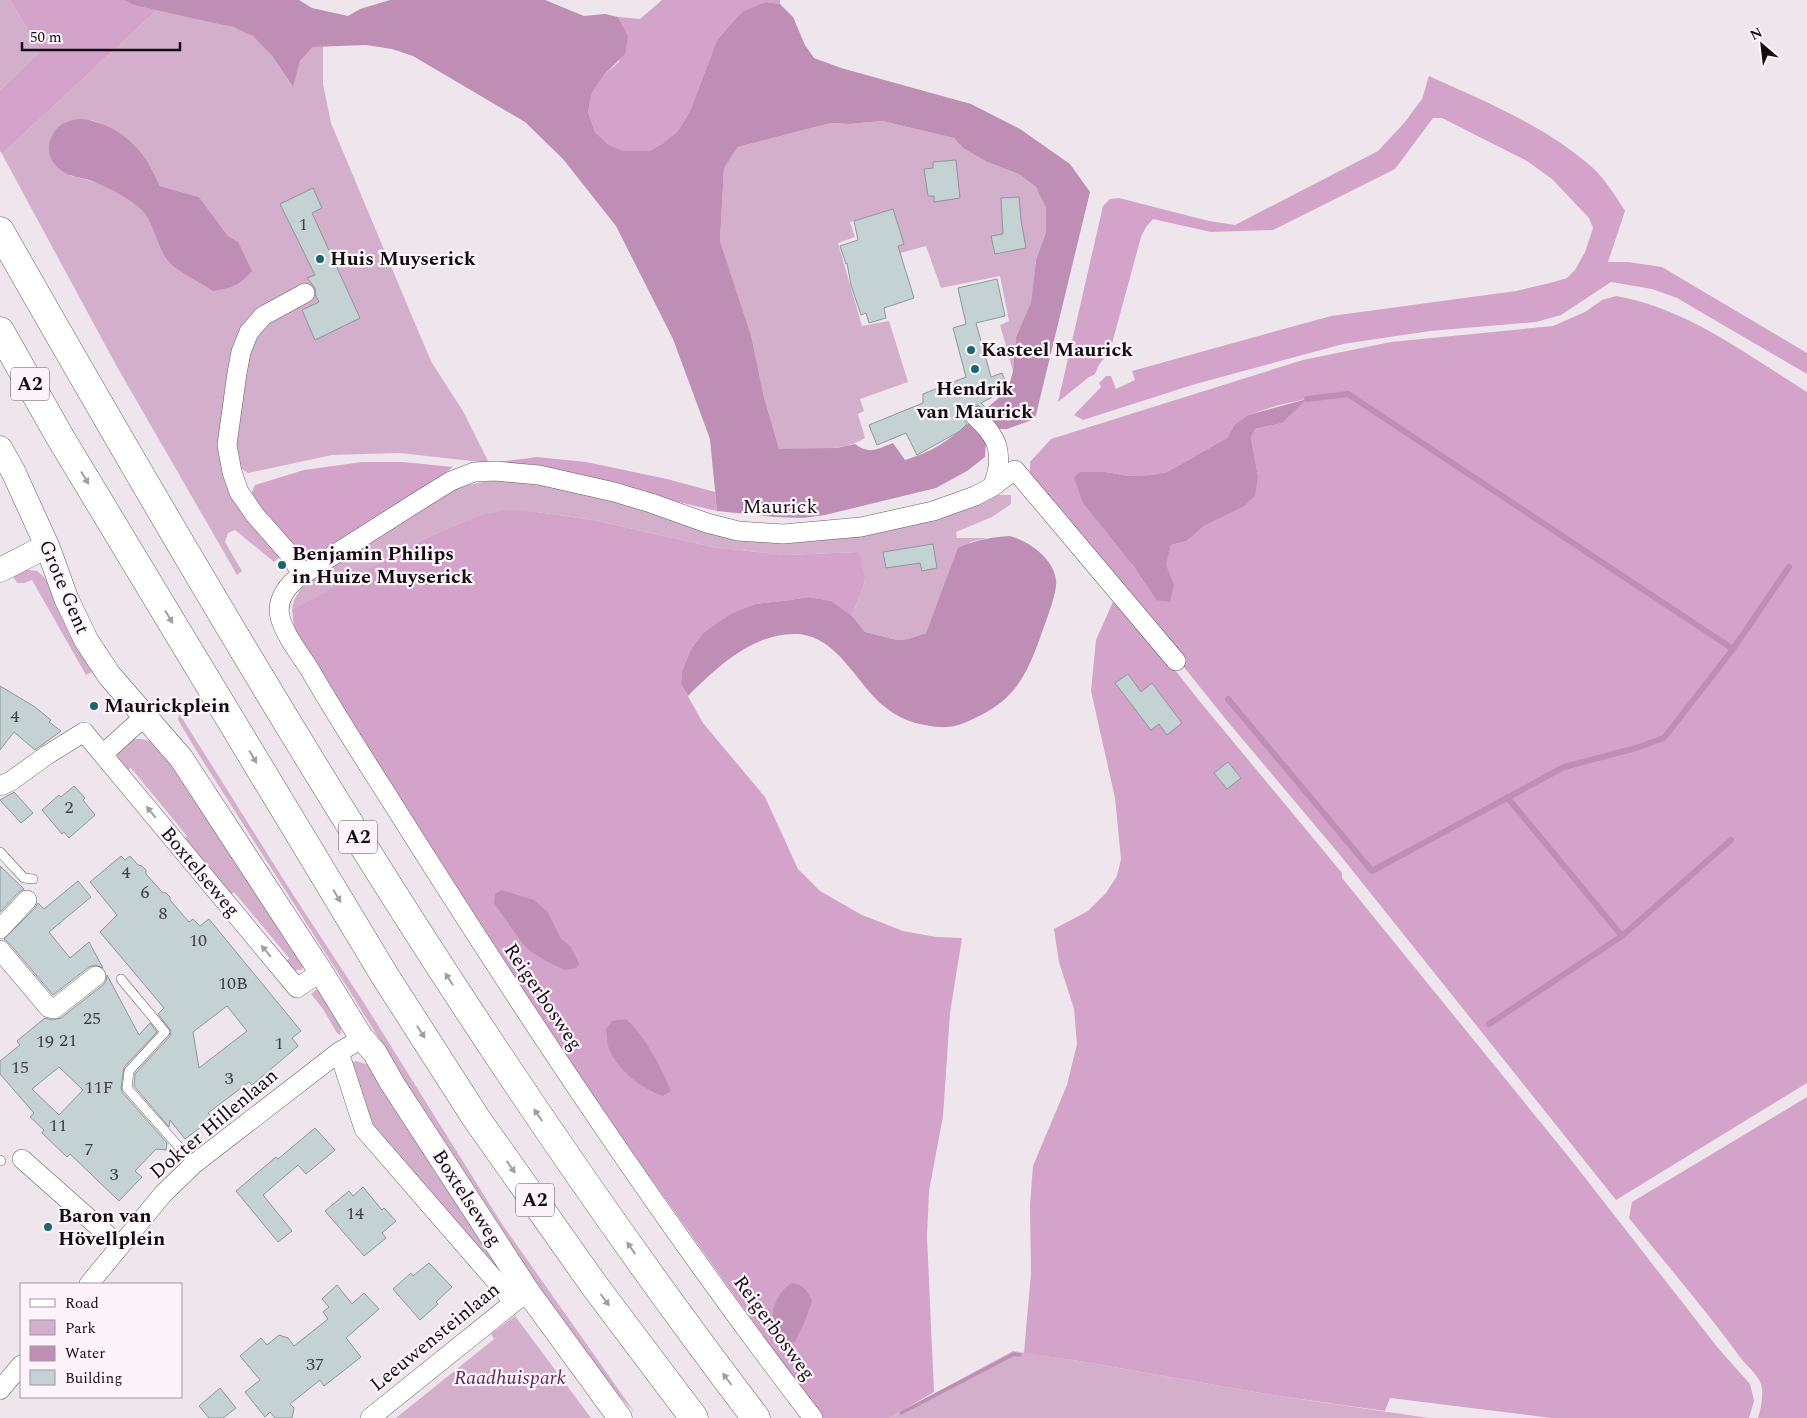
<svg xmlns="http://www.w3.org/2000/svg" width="1807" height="1418" font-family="Spectral,serif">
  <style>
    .green { fill: #d3afcb; fill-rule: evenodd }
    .forest { fill: #d4a3ca; fill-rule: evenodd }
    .water { fill: #be8eb4 }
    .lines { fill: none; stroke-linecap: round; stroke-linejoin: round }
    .stream { stroke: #be8eb4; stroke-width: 6 }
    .building { fill: #c5d2d4; stroke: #8b9799; fill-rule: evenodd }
    .service-casing { stroke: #665e64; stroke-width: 10 }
    .minor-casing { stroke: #665e64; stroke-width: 20 }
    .tertiary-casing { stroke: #665e64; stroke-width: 25 }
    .motorway-casing { stroke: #665e64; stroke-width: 29 }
    .service { stroke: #fff; stroke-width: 9 }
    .minor { stroke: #fff; stroke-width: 19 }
    .tertiary { stroke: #fff; stroke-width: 24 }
    .motorway { stroke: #fff; stroke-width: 28 }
    .oneway { fill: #a09fa0 }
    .poi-dot { fill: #1a6670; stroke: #fdf3fa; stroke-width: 2 }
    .labels { text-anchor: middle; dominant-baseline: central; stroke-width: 4.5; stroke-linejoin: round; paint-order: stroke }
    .number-label { font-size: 18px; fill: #3f4042 }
    .shield { fill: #fdf3fa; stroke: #585357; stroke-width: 1 }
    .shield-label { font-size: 19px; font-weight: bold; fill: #120f11 }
    .poi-label { font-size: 20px; font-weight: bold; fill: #120f11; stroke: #fdf3fa; text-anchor: start }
    .street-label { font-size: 20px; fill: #120f11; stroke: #fdf3fa }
    .park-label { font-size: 20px; font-style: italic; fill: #622859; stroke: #fdf3fa }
  </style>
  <rect width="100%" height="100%" fill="#efe6ed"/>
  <!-- green -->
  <path class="green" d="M0 0H10L41 51 0 90Z
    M157 10C180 15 238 24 254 37 270 50 281 70 292 86L300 61 313 47 323 46V84L331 123 419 333 432 363 463 411 489 463 400 453 332 455 248 473 239 467 223 448 283 554 274 562 235 530 228 533 225 542 242 571 237 575 116 365 2 154ZM92 120C111 127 131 138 143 155 150 164 155 176 160 186L199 197 228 236 238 242 169 262C163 250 150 219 143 210 126 192 94 180 70 176Z
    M882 121 954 138 963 148 987 162 1019 174 1036 187 1041 196 1046 208V232L1036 260 1031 302 1016 337 1013 371 1000 325 1009 321 1000 276 941 288 926 246 900 253 898 246 904 244 893 209 850 222 855 237 838 243 862 326 889 321 908 382 860 399 864 411 858 414 865 438C840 453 807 449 779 449L764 397 751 335 720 241 724 168 738 147 831 123 849 124Z
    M506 478 560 485 730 535 943 515 996 495H1011V504L992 517 956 532 957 538H987L970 542 939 602 926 633 908 639 897 640 865 632 852 616 864 585 865 577 858 552 785 555 713 547 593 520 537 512 479 515 424 539 292 609 294 600 303 585 403 518 462 486Z
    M22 569 37 571 44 577 49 585 69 634 92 672 86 675 32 580 24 583H17L11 573Z
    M172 702 292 893 364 1003 502 1224 635 1413 609 1385 499 1233 465 1179 349 990 199 755 178 720 179 715Z
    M133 739H142L153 742 191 792 304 966 301 970H291L285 963 289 958 234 892 229 896 183 840 187 836 131 768 127 771C121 764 116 759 117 749Z
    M317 989H321C329 1002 345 1019 340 1035L337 1033 323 1009 311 994Z
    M356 1061 366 1064 376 1073 413 1133 434 1171 507 1276 502 1280 371 1125 351 1063Z
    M515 1316 591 1418H396L494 1339 491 1334Z
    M1013 1351 1079 1361 1272 1395 1429 1418H889Z"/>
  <!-- forest -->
  <path class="forest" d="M10 0H124L133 5 157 10 2 154 0 151V90L41 51Z
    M662 0H780V4L766 2 737 17 717 40 690 111 678 131 662 144 649 151H623L609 145 595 132 588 112 592 93 604 75 619 62 628 35 618 17 640 19Z
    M1429 76C1486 102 1546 126 1593 168 1604 178 1617 198 1625 211L1608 262H1628L1662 267 1807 353V374L1677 298 1652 289 1611 282 1561 315 1536 322 1430 331 1343 344 1192 385 1083 420 1074 415 1101 387 1099 383 1106 376H1111L1116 389 1135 380 1132 371 1331 316 1516 291 1550 283 1567 278 1575 270 1585 252 1593 228 1589 218 1552 179 1527 161 1442 118H1433L1395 169 1273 230 1211 232 1153 219 1146 227 1141 237 1110 351C1107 355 1102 360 1099 365 1096 370 1097 375 1089 377L1058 402 1103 206 1110 199 1119 198 1209 221 1235 225 1378 151 1405 122 1422 99Z
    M1616 296C1687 308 1747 355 1807 392V1083L1616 1200 1340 855 1228 722 1069 524 1030 472V462L1051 439 1303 360 1391 342 1553 326 1585 312 1602 300ZM1306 399 1282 423 1255 429 1251 438 1258 476 1243 507 1204 526 1187 541 1171 545 1156 600 1132 564 1106 472 1129 476 1152 475 1167 472 1227 438 1235 424 1248 415 1279 405Z
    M537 457 586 462 667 479 715 492 717 511 546 471 489 463Z
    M362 462H403L453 467 429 486 314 561 303 560 251 498 252 492 255 485 304 470Z
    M504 511 537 512 593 520 713 547 785 555 859 552 865 577 864 585 852 616 832 601 809 597 790 600 755 604 730 614 704 632 691 649 682 671 681 684 703 723 765 797 798 869 820 891 862 915 903 931 936 937 962 938 950 1013 943 1116 929 1191 927 1237 934 1392 889 1418H822L587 1089 344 713 298 636 294 626 292 609 424 539 479 515ZM502 890 548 912 561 938 571 947Z
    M1116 595 1197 698 1342 873V878L1568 1156 1718 1348 1750 1384 1754 1401 1749 1418H1552L1390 1398 1385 1411 1272 1395 1079 1361 1024 1353 1031 1273 1030 1205 1033 1166 1067 1085 1077 1044 1074 1009 1059 962 1054 929 1088 911 1106 893 1117 876 1121 859 1115 798 1091 691 1096 640Z
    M1807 1097V1418H1758C1761 1408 1764 1395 1761 1384 1756 1372 1747 1367 1740 1357 1705 1309 1666 1264 1629 1218L1632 1202Z"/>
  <!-- water -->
  <path class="water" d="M124 0H299L312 8 348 16 360 9 390 0H545L584 16 605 14 618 17 628 35 625 54 604 75 592 93 588 112 595 132 609 145 624 151H649L662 144 678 131 690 111 717 40 737 17 744 11 766 2 780 4 793 17 805 45 814 58 841 68 971 104 1020 129 1070 164 1090 192 1035 419 1007 429H997L981 413 1008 390 1013 371 1016 337 1031 302 1036 260 1046 232V208L1036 187 1019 174 987 162 963 148 954 138 882 121 849 124 831 123 738 147 724 168 720 241 751 335 764 397 779 449 837 448 855 444C870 455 877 449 893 443L905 460C932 452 950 440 971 421L986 440 985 457 967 471 936 488 825 515 803 518 775 517 717 511 710 439 673 339 616 226 563 159 525 122 413 56 392 49 366 45 313 47 300 61 293 87 272 56 253 36 233 27 133 5Z
    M80 119C105 121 128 135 143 155 150 164 155 176 160 186L199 197 228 236 238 242 252 271C238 286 232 288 213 291 203 284 174 269 168 261 158 248 153 221 142 210 128 197 109 188 92 181 85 178 77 178 70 175 53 169 44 153 52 136 57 124 69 120 80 119Z
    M1307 399 1282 423 1255 429 1251 438 1258 476 1255 496 1243 507 1204 526 1187 541 1171 545 1166 565 1174 585 1170 602 1156 600 1132 564 1083 503 1074 478 1080 472H1106L1129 476 1152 475 1167 472 1227 438 1235 424 1248 415Z
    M1010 536C1029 541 1054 559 1056 580 1058 592 1044 626 1040 638 1025 679 1013 701 973 719 954 728 945 729 925 725 911 723 897 717 885 707 856 684 838 636 797 634 754 632 716 668 688 696L681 684 682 671 691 649 704 632 730 614 755 604 790 600 809 597 832 601 852 616 865 632 897 640 908 639 926 633 958 548C975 540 991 537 1010 536Z
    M502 890 534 900 548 912 561 938 571 947 579 964 576 968 565 970 546 961 530 951 522 943 494 903 495 894Z
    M626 1019C646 1037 660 1066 671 1091L663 1096C640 1088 616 1069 608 1046 607 1041 607 1035 606 1029L612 1021Z
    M792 1283C804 1285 807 1290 812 1301L805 1321 795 1342 788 1344C782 1340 775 1333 773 1325 770 1310 779 1290 792 1283Z
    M1014 1352 1022 1354 1021 1357 1014 1356 901 1415 899 1412Z"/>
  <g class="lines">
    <!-- stream -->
    <path class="stream" d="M1733 649 1789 567
      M1228 699 1372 871 1564 767 1636 748 1664 738 1733 649 1348 394 1307 399
      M1622 936 1731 840
      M1489 1024 1622 936 1507 797"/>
  </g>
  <!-- building -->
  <path class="building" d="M956 160 960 198 934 202V196H928L924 169 933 168V162Z
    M313 188 322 208 312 213 360 318 315 340 302 310 319 302 316 296 315 288 307 278 315 275 280 204Z
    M1019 197 1021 220 1026 248 995 254 991 236 1003 234 1001 198Z
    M893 209 904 244 898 246 914 298 884 308 886 318 869 323 866 313 861 315 851 285 847 263 846 264 840 246 858 240 854 221Z
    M997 279 1005 316 976 323 991 377 1002 373 1008 388 997 392 998 394 981 403 986 408 984 409 977 405 967 408 964 414V419L967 424 960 431 917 455 906 433 877 445 869 425 923 403V394L966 377 953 328 966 324 958 288Z
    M933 544 937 568 922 571 920 563 886 568 883 552Z
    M1128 674 1141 692 1152 683 1182 723 1167 735 1159 724 1151 730 1115 683Z
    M0 686 35 707 51 720 49 722 61 731 35 750 14 732 0 750Z
    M1228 762 1241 778 1227 789 1214 773Z
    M74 786 85 798 83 800 95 815 69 838 64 832 62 834 42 810 59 795 61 797Z
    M14 792 33 813 21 823 0 800Z
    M121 856 125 860 130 856 138 865 142 866 146 870V874L162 892 166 893 170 897V900L189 922 193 919 200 926 209 919 301 1031 292 1038 298 1046 252 1085 249 1082 208 1113 213 1118 185 1139 170 1120 169 1127 134 1086 135 1074 170 1036 171 1031 158 1014 164 1008 100 932 117 915 90 882ZM227 1006 247 1031 199 1068 193 1032Z
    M0 866 24 889 19 892 0 912Z
    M78 881 91 897 49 932 70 958 89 942 103 968 95 965 89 967 53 995 9 943 4 939 35 908 38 903 44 909Z
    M107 975 139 1035 150 1023 157 1032 124 1067 121 1088 122 1092 167 1143 166 1150 156 1149 135 1171 142 1177 119 1201 70 1154 67 1157 42 1133 44 1130 30 1117 34 1113 0 1074V1061L20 1045 17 1041 45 1018 52 1020 61 1018 103 985 106 981ZM59 1067 83 1090 59 1115 32 1089Z
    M315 1128 335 1150 306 1174 298 1165 263 1195 292 1231 278 1242 236 1191 276 1157 278 1159Z
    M363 1187 382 1210 384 1208 396 1221 382 1233 386 1238 364 1256 325 1211 349 1191 353 1196Z
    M429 1263 452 1287 436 1302 438 1304 420 1320 393 1289 411 1273 413 1276Z
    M337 1285 352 1304 364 1293 379 1309 346 1338 361 1357 324 1386 320 1380 290 1404 294 1408 292 1418H275L270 1412 265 1417 245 1392 260 1380 240 1356 261 1338 267 1345 279 1335 288 1338 294 1346 328 1319 323 1312 329 1307 322 1299Z
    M220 1388 236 1408 223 1418H209L199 1406Z"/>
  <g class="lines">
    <!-- service casing -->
    <g class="service-casing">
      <path id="service" d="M0 852 24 878 33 879
        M121 979 165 1032 129 1071 127 1088 194 1164
        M0 1160 1 1161"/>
    </g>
    <!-- minor casing -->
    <g class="minor-casing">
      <path id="minor" d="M975 416C981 422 987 427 991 434 1002 449 1000 470 992 487
        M302 575 291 556 255 515 239 492 232 472 227 445 237 373 241 352 249 332 263 316 305 293
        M103 754 145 716
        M0 786 11 781 47 755 84 732 297 988 321 972
        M0 929 27 900
        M0 950 49 1008 54 1009 96 976
        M339 1052 364 1129 514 1302
        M22 1159 120 1246
        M89 1284 163 1194 194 1164 339 1052 363 1038
        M0 1390 21 1365
        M370 1418 523 1295
        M813 1418C663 1223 527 1017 396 809 367 763 337 717 310 670 300 654 285 636 280 617 276 599 288 584 302 575L425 497 451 481 474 472 495 471 539 475 614 492 651 503 707 523 738 531 783 534 861 527 933 511 975 496 992 487 1015 470 1176 661"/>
    </g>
    <!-- tertiary casing -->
    <g class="tertiary-casing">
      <path id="tertiary" d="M0 448 13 471 48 548 66 598 86 640 109 675 181 758 321 972 361 1037 375 1053 392 1083 528 1292 620 1418
        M0 570 37 551 48 548"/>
    </g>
    <!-- motorway casing -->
    <g class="motorway-casing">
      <path id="motorway" d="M0 231C232 639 471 1045 756 1418
        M0 331 60 437 385 976 476 1118 594 1285 694 1418"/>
    </g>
    <!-- service -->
    <use href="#service" class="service"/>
    <!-- minor -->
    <use href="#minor" class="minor"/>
    <!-- tertiary -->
    <use href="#tertiary" class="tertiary"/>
    <!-- motorway -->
    <use href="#motorway" class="motorway"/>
  </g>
  <!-- one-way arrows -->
  <defs><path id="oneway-solid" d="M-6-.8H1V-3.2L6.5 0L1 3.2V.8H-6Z" transform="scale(1.25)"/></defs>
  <g class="oneway">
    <use href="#oneway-solid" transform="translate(85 478) rotate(59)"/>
    <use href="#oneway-solid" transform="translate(169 617) rotate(59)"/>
    <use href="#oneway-solid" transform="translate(253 757) rotate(59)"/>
    <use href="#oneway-solid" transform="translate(151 812) rotate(-129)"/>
    <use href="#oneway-solid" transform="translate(337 896) rotate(59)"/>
    <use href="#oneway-solid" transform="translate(266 951) rotate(-130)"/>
    <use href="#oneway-solid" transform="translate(449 979) rotate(-123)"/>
    <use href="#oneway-solid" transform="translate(421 1032) rotate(57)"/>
    <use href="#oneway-solid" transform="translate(538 1115) rotate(-125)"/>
    <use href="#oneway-solid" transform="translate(511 1167) rotate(55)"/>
    <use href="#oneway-solid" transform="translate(631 1248) rotate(-125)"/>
    <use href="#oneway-solid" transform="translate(605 1300) rotate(53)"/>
    <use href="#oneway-solid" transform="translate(727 1379) rotate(-127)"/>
  </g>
  <!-- markers -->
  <g class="poi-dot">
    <circle cx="320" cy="259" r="5"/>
    <circle cx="971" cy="350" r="5"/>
    <circle cx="975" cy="369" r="5"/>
    <circle cx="282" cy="565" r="5"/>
    <circle cx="94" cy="706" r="5"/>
    <circle cx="48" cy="1227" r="5"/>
  </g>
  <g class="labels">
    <!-- number labels -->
    <g class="number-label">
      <text x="303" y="224">1</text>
      <text x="15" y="716">4</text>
      <text x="69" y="807">2</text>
      <text x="126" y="872">4</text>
      <text x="145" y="892">6</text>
      <text x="163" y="913">8</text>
      <text x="198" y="940">10</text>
      <text x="233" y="983">10B</text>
      <text x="92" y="1018">25</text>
      <text x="68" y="1040">21</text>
      <text x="45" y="1041">19</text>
      <text x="279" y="1043">1</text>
      <text x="20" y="1067">15</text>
      <text x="229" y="1078">3</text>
      <text x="99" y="1087">11F</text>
      <text x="58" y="1125">11</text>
      <text x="89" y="1149">7</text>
      <text x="114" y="1174">3</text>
      <text x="355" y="1213">14</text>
      <text x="315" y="1364">37</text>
    </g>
    <!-- shield labels -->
    <g class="shield">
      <rect x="11" y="367.5" width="38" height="33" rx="4"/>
      <rect x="339" y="820.5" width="38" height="33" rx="4"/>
      <rect x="516" y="1183.5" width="38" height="33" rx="4"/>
    </g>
    <g class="shield-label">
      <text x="30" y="384">A2</text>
      <text x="358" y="837">A2</text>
      <text x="535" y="1200">A2</text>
    </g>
    <!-- poi labels -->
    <g class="poi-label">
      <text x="330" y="259">Huis Muyserick</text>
      <text x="981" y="350">Kasteel Maurick</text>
      <text x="975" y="389" text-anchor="middle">Hendrik<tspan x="975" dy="23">van Maurick</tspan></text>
      <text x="292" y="554">Benjamin Philips<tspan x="292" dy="23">in Huize Muyserick</tspan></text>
      <text x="104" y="706">Maurickplein</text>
      <text x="58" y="1216">Baron van<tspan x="58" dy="23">Hövellplein</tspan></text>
    </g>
    <!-- street labels -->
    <g class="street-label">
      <text x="780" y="507">Maurick</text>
      <text transform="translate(64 587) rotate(67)">Grote Gent</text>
      <text transform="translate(200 872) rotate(50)">Boxtelseweg</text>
      <text transform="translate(543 997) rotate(56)">Reigerbosweg</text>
      <text transform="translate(214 1124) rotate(-40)">Dokter Hillenlaan</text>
      <text transform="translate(467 1198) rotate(57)">Boxtelseweg</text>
      <text transform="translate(774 1328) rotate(54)">Reigerbosweg</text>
      <text transform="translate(435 1337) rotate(-39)">Leeuwensteinlaan</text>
    </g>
    <!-- park labels -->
    <g class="park-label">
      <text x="510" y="1378">Raadhuispark</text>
    </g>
  </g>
  <!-- legend -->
  <rect x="20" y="1283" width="162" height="115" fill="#fdf3fa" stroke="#9f989d"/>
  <rect x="30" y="1299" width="25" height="8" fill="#ffffff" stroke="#9f989d"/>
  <text x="65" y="1308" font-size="15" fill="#120f11">Road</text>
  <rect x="30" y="1320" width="25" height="15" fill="#d3afcb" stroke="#9f989d"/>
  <text x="65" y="1333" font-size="15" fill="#120f11">Park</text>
  <rect x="30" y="1346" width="25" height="15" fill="#be8eb4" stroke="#9f989d"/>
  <text x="65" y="1358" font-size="15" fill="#120f11">Water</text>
  <rect x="30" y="1370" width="25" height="15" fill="#c5d2d4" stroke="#9f989d"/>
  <text x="65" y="1383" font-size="15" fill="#120f11">Building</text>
  <!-- north arrow -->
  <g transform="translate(1762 45) rotate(332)" stroke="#fdf3fa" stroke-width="4" paint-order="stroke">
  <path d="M0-4L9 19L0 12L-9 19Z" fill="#120f11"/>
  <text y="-8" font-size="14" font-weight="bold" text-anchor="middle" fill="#120f11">N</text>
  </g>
  <!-- scale -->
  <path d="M22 42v8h158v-8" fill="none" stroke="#120f11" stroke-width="2.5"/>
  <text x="30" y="42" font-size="15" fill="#120f11" stroke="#fdf3fa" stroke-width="4" paint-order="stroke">50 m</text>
</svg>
